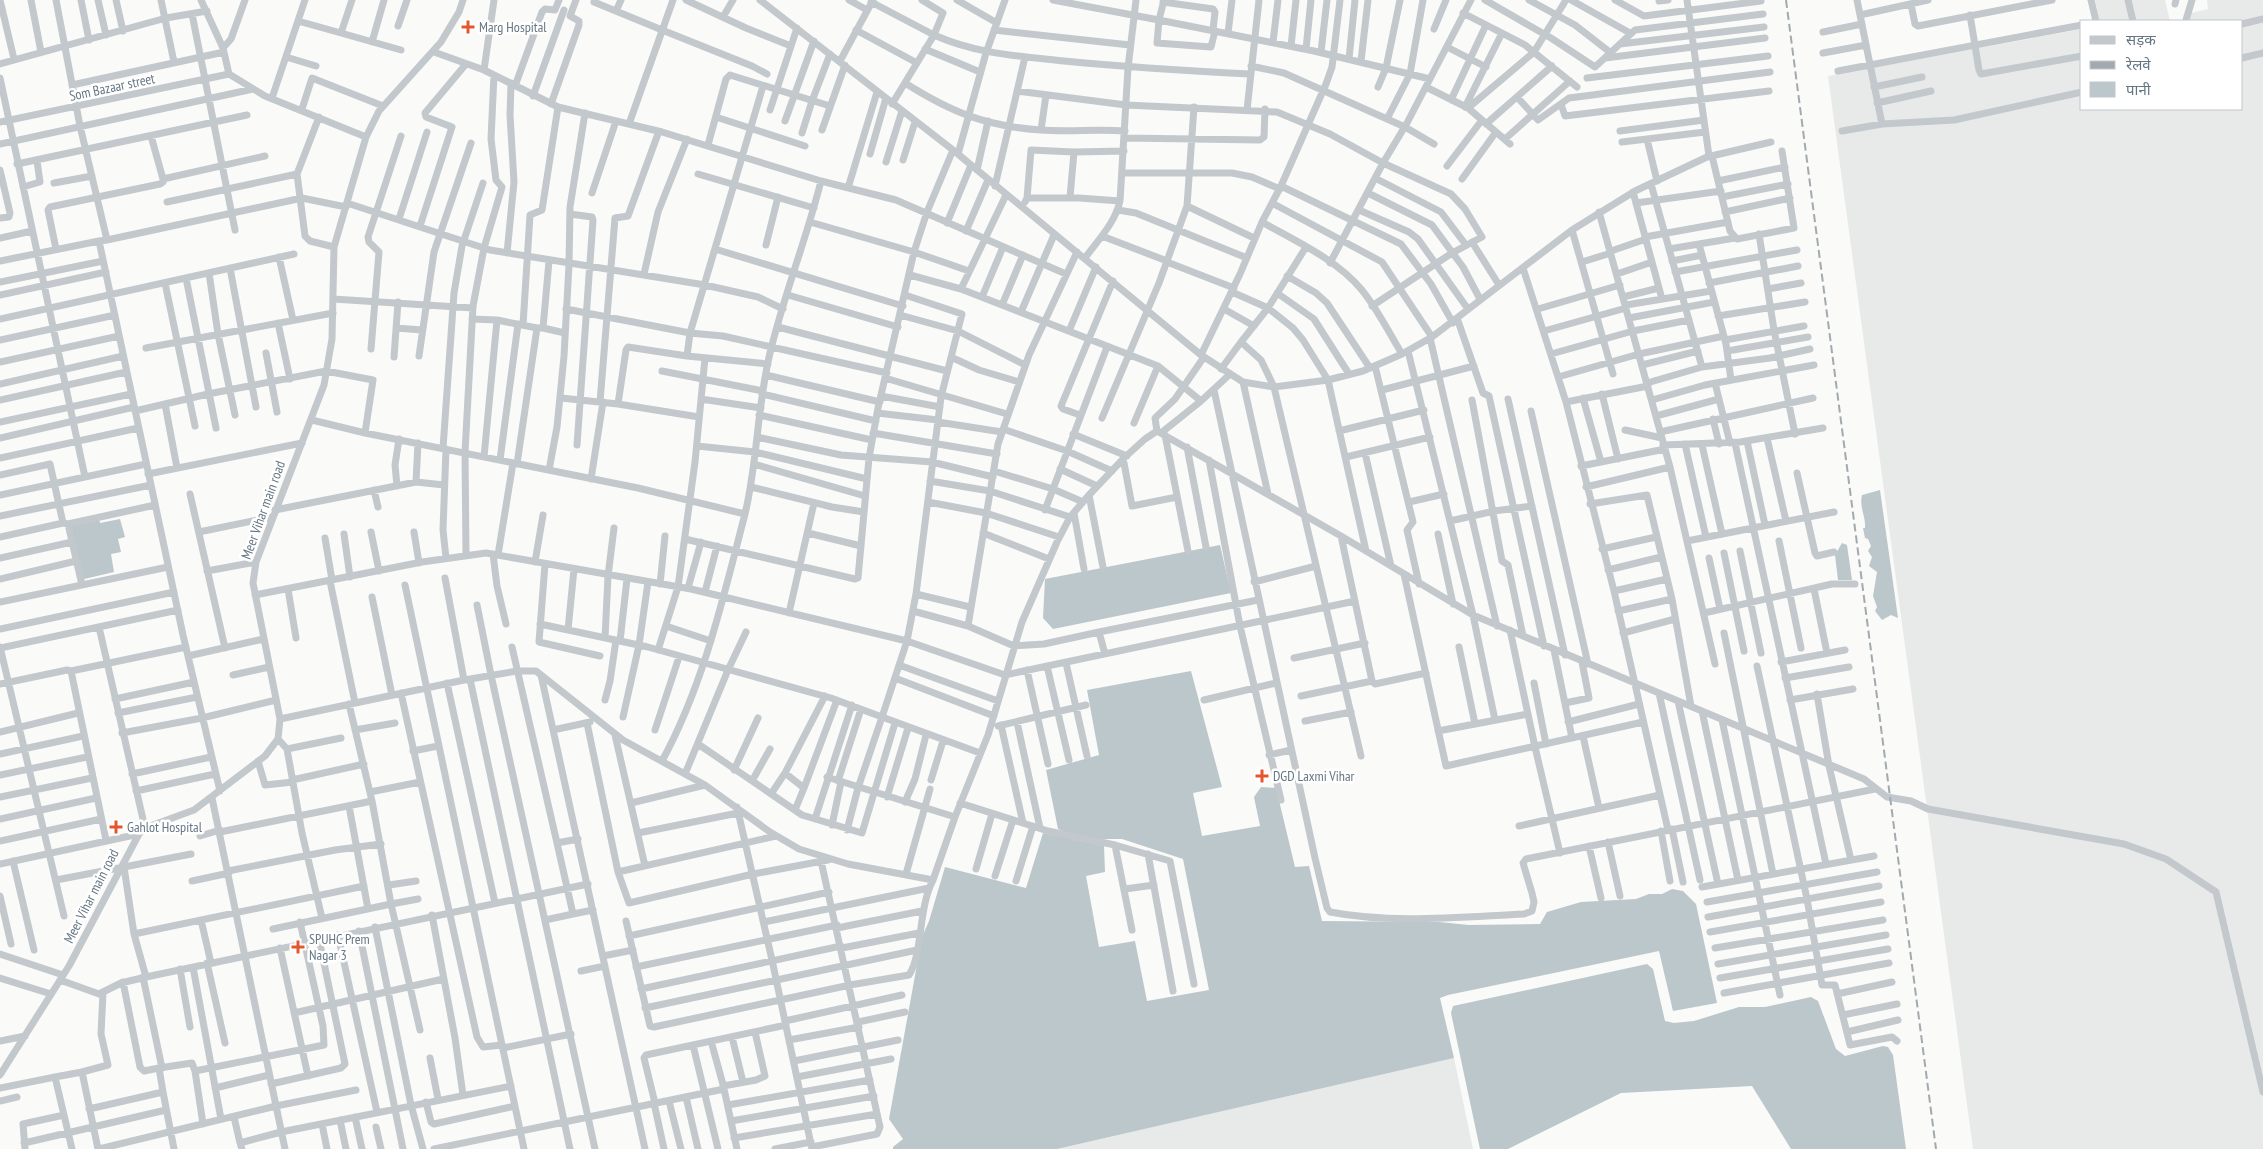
<svg xmlns="http://www.w3.org/2000/svg" width="2263" height="1149" font-family="'PT Sans Narrow','Noto Sans Devanagari',sans-serif">
  <style>
    .built { fill: #e8e9e9 }
    .water { fill: #bbc7cb }
    .lines { fill: none; stroke-linecap: round; stroke-linejoin: round }
    .minor { stroke: #c3c8cc; stroke-width: 7 }
    .rail { stroke: #a2aab0; stroke-width: 2; stroke-dasharray: 8 4; stroke-linecap: butt }
    .poi-dot { fill: #e4572e; stroke: #fff; stroke-width: 2 }
    .labels { text-anchor: middle; dominant-baseline: central; stroke-width: 5; stroke-linejoin: round; paint-order: stroke }
    .poi-label { font-size: 14px; fill: #657683; stroke: #fff; text-anchor: start }
    .street-label { font-size: 14px; fill: #657683; stroke: #fff }
  </style>
  <rect width="100%" height="100%" fill="#fafaf8"/>
  <!-- built -->
  <path class="built" d="M2095 0H2165L2170 21H2099Z
    M2207 0H2263V1149H1973L1828 76 2082 29V109H2242V21H2187L2191 13 2208 9Z
    M1454 1058 1473 1149H1057Z"/>
  <!-- water -->
  <path class="water" d="M1880 490 1898 618 1891 615 1882 620 1875 611 1877 607 1873 596 1877 572 1869 566 1872 557 1868 551 1871 546 1868 539 1865 538 1863 528H1865C1866 516 1859 508 1862 495Z
    M99 519 100 523 120 519 125 537 118 539 121 552 111 554 114 572 80 580 68 525Z
    M1842 543 1847 545 1852 580H1838L1835 555Z
    M1220 545 1231 593 1053 629 1043 618 1045 579Z
    M1191 671 1222 787 1193 793 1202 836 1260 826 1254 797 1261 787 1276 788 1295 867 1309 866 1322 921 1439 922 1469 925 1540 924 1547 912 1581 902 1636 899 1649 894H1662L1672 889 1683 891 1696 904 1717 1003 1673 1011 1659 951 1448 995 1440 998 1454 1058 1057 1149H893V1147L903 1139 889 1119 922 937 929 921 945 867 1026 888 1043 833 1104 846 1105 872 1086 876 1099 947 1135 941 1147 1001 1209 990 1183 859 1122 839H1084L1058 829 1046 770 1099 755 1087 690Z
    M1647 964 1653 969 1665 1021 1674 1023 1694 1021 1739 1007H1765L1811 997 1818 1001 1836 1049 1845 1056 1883 1046 1888 1047 1893 1055 1906 1149H1791L1752 1086 1621 1093 1508 1149H1480L1451 1013 1453 1006Z"/>
  <g class="lines">
    <!-- minor -->
    <path class="minor" d="M0 0 14 59
      M31 0 41 52
      M56 0 80 126 107 240 99 241 183 635 220 791
      M81 0 89 40
      M98 0 106 35
      M116 0 123 31
      M161 0 174 62
      M201 0 223 48 229 74
      M686 0 746 28 791 46
      M760 0 953 150 1201 355 1243 382 1274 387 1328 380 1363 371 1402 354 1432 337 1572 230 1635 191 1707 157 1771 142
      M849 0 867 10
      M922 0 943 13 934 35C977 54 1017 56 1064 61 1126 67 1188 71 1250 74
      M957 0 997 23
      M1053 0 1159 20 1157 43 1211 47 1215 31
      M1164 0 1159 20 1314 51 1430 79
      M1485 0 1551 38 1595 67 1635 30 1763 14
      M1529 0 1575 25 1611 53
      M1571 0 1630 33
      M1615 0 1644 16 1761 1
      M1687 0 1709 156
      M1857 0 1882 124
      M2091 0 2096 21
      M2128 0 2133 21
      M1659 1 1668 0
      M594 2 662 30
      M871 2 934 35 892 104
      M1163 2 1213 9 1215 12 1213 30
      M1911 4 1915 24 1918 26 2052 0
      M2175 4 2176 0
      M616 11 621 0
      M1463 13 1525 45 1577 87
      M192 14 235 230
      M1860 15 1928 0
      M1970 15 1979 70 1981 74 2082 56
      M723 17 733 0
      M2186 20 2192 0
      M298 21 341 33 352 0
      M2242 24 2263 19
      M398 26 407 0
      M1434 29 1446 0
      M662 30 752 66 767 74
      M856 30 917 63
      M994 30 1130 45
      M1823 32 1862 24
      M341 33 401 50
      M1228 33 1232 0
      M372 42 384 0
      M1273 42 1278 0
      M1620 44 1764 27
      M1291 46 1296 0
      M1447 47 1486 67
      M223 48 231 39 245 0
      M925 49 980 72
      M1306 49 1311 0
      M434 52 484 70 558 107 662 132 821 181 896 200 1066 274
      M1321 52 1327 0
      M1823 53 1866 45
      M286 57 316 66
      M1605 58 1765 38
      M2242 58 2263 53
      M1349 59 1355 0
      M840 61 873 0
      M1361 61 1368 0
      M0 64 166 18 207 11
      M1251 66 1284 73 1405 127 1434 144
      M484 70 494 0
      M1838 71 2082 25
      M229 74 265 96 366 137
      M0 78 85 477
      M1587 78 1768 56
      M905 83C951 112 985 126 1040 130 1069 132 1097 129 1125 131
      M72 85 224 52
      M515 86 542 12 545 9 555 10 559 0
      M1378 87 1386 68 1400 0
      M1426 87 1468 108 1510 144
      M1874 87 1922 77
      M1017 91 1126 105 1277 112 1330 134 1383 163 1451 194 1465 209 1482 237 1452 253 1372 306
      M533 96 564 10
      M1517 97 1538 120 1569 98 1770 72
      M272 98 305 0
      M1451 100 1486 25
      M1877 103 1931 91
      M551 104 579 25V21L570 16 576 0
      M1561 104 1565 116 1769 91
      M1465 107 1502 33
      M1468 108 1534 52 1566 0
      M302 109 312 78 383 106
      M770 110 797 28
      M1247 110 1259 0
      M319 117 297 174 305 236 310 241 334 247
      M716 117 805 146
      M1387 119 1410 74 1423 0
      M785 121 814 41
      M0 122 229 74
      M629 124 673 0
      M1486 124 1552 66
      M822 130 845 65
      M1041 130 1046 95
      M1620 131 1704 120
      M1842 131 1882 124 1954 120 2082 92
      M802 133 812 101 830 54
      M151 136 163 179
      M1125 138 1260 140 1264 137 1265 109
      M1505 139 1570 81
      M1647 139 1657 181
      M1622 142 1705 132
      M0 144 253 89
      M708 145 726 79 730 75 830 106
      M870 154 886 98
      M958 154 986 53 1005 0
      M1712 156 1730 231 1737 239 1794 228 1782 151
      M903 160 915 122
      M886 162 902 111
      M17 164 247 115
      M1447 166 1482 120
      M0 170 10 213 9 217 0 218
      M977 170 988 121
      M1123 173H1232L1252 177 1280 189
      M698 174 814 208
      M1375 178 1441 212 1466 245
      M1462 179 1496 132
      M1718 181 1785 167
      M54 183 92 176
      M995 186 1025 57
      M1281 186 1401 244 1431 284 1453 323
      M23 187 40 182 37 161
      M848 188 877 92
      M1633 192 1662 299
      M592 193 616 121
      M1368 193 1432 225 1463 267 1480 299
      M1070 197 1074 152
      M1722 197 1788 184
      M1027 198 1031 150 1074 152 1124 151
      M167 202 297 174
      M1025 202 1027 198H1079L1120 201
      M347 203 490 250 705 285 758 297 783 309
      M1272 203 1382 262 1432 337
      M1636 203 1721 191
      M1187 206 1254 238
      M1118 210 1136 213 1247 258
      M1359 210 1409 232 1418 239 1468 309
      M1599 212 1670 467 1715 664
      M1725 212 1790 198
      M570 214 592 217 593 220 577 445
      M399 219 427 132
      M810 222 914 252 969 271
      M1262 222C1295 241 1336 259 1361 289 1377 308 1389 333 1402 354
      M947 223 971 165
      M420 226 452 127 426 117 425 113 466 64
      M1572 230 1613 374
      M966 231 988 180
      M1759 234 1774 330 1795 434
      M1102 236 1167 261
      M1645 237 1728 222
      M0 238 32 231
      M107 240 302 198 346 207
      M1472 242 1499 285
      M1699 244 1726 344 1731 380
      M766 245 778 197
      M1306 247 1268 308 1241 342 1261 360 1274 387 1361 756
      M56 249 48 210 50 207 160 184 163 182V179L265 156
      M715 249 903 306
      M1669 249 1735 238
      M1611 251 1646 239
      M1077 252 1029 355 998 444 968 626 1014 646 1044 644 1099 632 1105 654
      M507 253 514 182 510 115 511 83
      M279 257 293 320
      M1085 258C1098 240 1115 223 1120 201L1128 68 1136 0
      M0 261 99 241
      M1672 261 1702 255
      M1167 262 1234 288
      M1582 262 1611 253
      M1330 263 1383 163 1407 123 1471 0
      M230 268 256 407
      M1523 268 1566 402 1614 591 1668 830
      M1675 272 1797 250
      M209 273 218 334 235 415
      M644 274 658 212 687 139
      M1617 274 1652 262
      M910 275 961 289 1158 366 1201 401
      M1287 276 1316 293 1327 303 1370 368
      M186 278 216 428
      M0 282 103 261
      M165 283 195 426
      M1709 283 1798 266
      M961 289 1006 195
      M1768 289 1801 283
      M1232 292 1268 308 1293 328 1303 340 1328 380 1366 551
      M1277 293 1314 319 1349 374
      M0 295 106 272
      M788 295 898 327
      M905 295 962 314 941 397 916 594 907 641 1005 675 1355 601
      M982 297 1003 247
      M1623 297 1659 288
      M333 299 473 308
      M1002 305 1023 255
      M1626 305 1711 291
      M566 309 690 333 723 336 887 373
      M1224 309 1254 326
      M1538 309 1620 285
      M1021 312 1054 235
      M900 315 958 331 1025 365
      M1718 316 1805 302
      M1457 318 1483 393 1489 396 1544 646
      M1629 318 1714 302
      M0 319 294 254
      M472 319 497 320 537 328
      M278 323 290 379
      M523 325 530 215 542 210 558 107
      M778 327 947 371
      M396 328 422 330
      M543 328 565 333
      M1069 331 1096 267
      M1544 331 1626 308
      M1430 338 1497 626
      M0 340 115 315
      M1725 340 1804 326
      M146 348 333 313
      M371 349 379 252 369 242 368 237 401 136
      M1408 351 1473 615 1495 720
      M1727 351 1808 337
      M266 353 277 412
      M1551 354 1633 331 1689 320
      M1201 355 1240 274 1262 222 1281 186 1326 84 1332 67 1340 0
      M419 356 434 252 471 143
      M687 356 690 333 763 86
      M394 357 398 302
      M951 357 979 370 1019 382
      M0 362 119 336
      M1642 365 1698 351
      M1375 366 1413 522 1407 530 1419 584
      M1702 367 1770 358 1810 349
      M1221 369 1241 342
      M662 371 763 391
      M766 375 880 402
      M1558 377 1639 354 1724 336
      M885 378 1007 414
      M1243 382 1268 494
      M1647 383 1702 367 1651 184
      M1715 383 1730 443
      M0 384 123 356
      M1214 390 1315 858 1327 908 1330 912C1392 924 1460 917 1524 914L1532 911 1534 902 1532 893 1523 863 1526 859 1875 789
      M1382 390 1474 366
      M762 394 876 421
      M1602 394 1618 459
      M881 396 940 407
      M561 398 618 404 699 417
      M1583 398 1601 462
      M701 399 761 408
      M1508 399 1565 655
      M0 400 126 372
      M1472 400 1502 561 1508 565 1523 636
      M1652 400 1705 385 1814 365
      M600 402 615 218 628 216 659 131
      M1566 402 1648 386
      M165 404 177 468
      M618 404 626 350 628 347 687 356 768 364
      M135 411 208 394 326 371 373 380 365 433
      M1531 411 1588 664
      M877 413 938 420
      M759 415 872 440
      M1080 415 1063 409 1061 406 1113 281
      M1656 416 1719 399
      M1102 418 1159 283 1187 206 1194 107
      M1713 419 1719 444
      M312 420 365 433 638 488 745 514C758 460 757 403 771 349 785 292 807 237 821 181
      M0 422 131 394
      M938 422 1002 432
      M1134 423 1158 366
      M1003 429 1067 451 1112 471
      M1625 430 1662 438
      M1157 431 1155 418 1175 399 1204 357
      M1339 431 1424 410
      M1660 432 1813 398
      M873 433 997 454
      M1161 433 1201 401 1229 375
      M1073 434 1127 456
      M1165 435 1188 551
      M757 437 841 455 932 462 993 477
      M0 438 134 407
      M1767 438 1786 521
      M1747 441 1765 525
      M1735 443 1826 864
      M1685 444 1706 537
      M1663 445 1740 442 1823 428
      M1702 445 1722 534
      M697 446 755 452 867 479
      M1187 447 1206 547
      M443 448 454 293 462 246 483 183
      M1365 453 1391 566
      M484 457 497 320
      M1346 457 1430 437
      M0 458 138 428
      M500 460 518 324
      M1209 460 1240 626 1281 800
      M1124 463 1132 506 1177 497
      M517 464 537 328H543L549 261
      M754 464 865 496
      M1581 466 1665 449
      M1060 469 1097 486
      M549 470 557 427 564 356 569 265 570 207 585 113
      M994 471 1053 489 1083 502
      M1797 473 1815 553 1817 556 1834 552
      M148 474 302 443
      M0 475 50 464 63 523 68 524 82 585
      M591 479 603 402
      M930 481 990 491 1070 517
      M416 482 418 443
      M397 486 395 465 399 439
      M751 487 832 507 864 512
      M1586 487 1670 467
      M374 490 378 507
      M190 494 225 648
      M0 495 146 464
      M1089 495 1103 567
      M928 502 986 513 1059 537
      M1409 502 1444 494
      M1590 504 1647 495 1672 599 1691 706
      M275 510 416 482 444 485
      M1045 510 1107 347
      M1074 513 1084 569
      M0 516 151 485
      M1450 521 1494 511 1532 506
      M68 524 155 505
      M199 532 272 517
      M371 532 379 571
      M414 532 419 563
      M808 533 861 546
      M983 533 1049 559
      M344 534 350 577
      M1438 534 1453 604
      M1341 536 1372 681
      M0 537 63 523
      M325 538 332 580
      M685 539 855 579 858 578 869 458 878 408 914 252 927 212 953 150
      M1687 541 1834 512
      M1779 541 1801 648
      M1602 549 1656 537
      M1740 551 1761 653
      M1724 553 1744 651
      M493 554 497 586 506 624
      M466 555 465 452 473 306 484 248 502 187 496 180 491 139 494 75
      M498 555 513 463
      M0 558 72 542
      M446 558 443 530 446 449
      M1709 558 1720 609
      M535 562 543 515
      M545 564 539 642 600 656
      M1608 570 1661 557
      M207 571 256 562
      M1404 574 1446 766 1643 722
      M445 578 464 680
      M0 579 76 561
      M330 581 355 703
      M1254 582 1316 566
      M660 584 665 536
      M405 585 524 1149
      M688 588 701 542
      M288 589 296 638
      M1814 589 1827 653
      M1614 591 1667 579
      M705 592 717 546
      M916 594 970 607
      M255 595 422 562 486 553 691 589 907 641 882 717 980 753
      M372 597 392 695
      M0 602 168 567
      M477 605 491 675 595 1149
      M913 611 968 626
      M1618 611 1672 599
      M789 613 814 503
      M1704 613 1832 584H1855
      M540 624 648 647 831 698 882 717 858 788 847 830
      M666 626 711 641
      M99 627 145 828
      M0 629 174 592
      M568 630 574 569
      M1510 630 1535 747 1560 853
      M1099 632 1258 600
      M1623 633 1675 619
      M1724 633 1773 874
      M605 638 608 576 614 528
      M620 641 627 579
      M0 647 64 916
      M512 647 557 843 578 839
      M1459 647 1475 724
      M0 648 178 610
      M658 650 678 587 695 462 705 358
      M1554 650 1572 738
      M188 656 263 639
      M1294 658 1365 643
      M1781 662 1845 650
      M1066 663 1087 756
      M899 665 998 701
      M1047 666 1069 760
      M1757 666 1807 899 1822 985H1835L1850 1045 1892 1037 1897 1041
      M1027 670 1048 764
      M71 671 186 647
      M233 675 269 667
      M541 675 645 1149
      M895 678 994 716
      M1785 678 1849 667
      M470 679 570 1149
      M447 683 495 903
      M1534 683 1546 744
      M0 684 67 670 71 671 106 840
      M401 693 477 1037 483 1047 502 1045
      M1659 693 1700 880
      M1817 694 1829 766 1851 860
      M1301 696 1372 681 1375 684 1426 673
      M115 699 194 682
      M605 700 610 681 616 640
      M1204 700 1276 683
      M1790 700 1853 689
      M1678 701 1718 884
      M1565 703 1589 698 1582 662
      M1702 711 1738 880
      M118 713 197 697
      M623 717 639 645 648 582
      M280 719 464 680 517 671H536L623 740 705 785 770 832 799 849 848 864 933 880 955 817 988 735 1022 622 1057 542 1070 517 1089 495 1124 458 1145 439 1157 431 1341 536 1473 615 1864 779 1887 797 1911 801 1928 809 2124 844 2166 859 2216 892 2263 1092
      M1722 720 1780 995
      M1305 721 1351 712
      M1017 722 1040 828
      M1568 722 1639 704
      M587 723 618 872 629 903 753 874 828 860
      M1001 725 1023 823
      M998 726 1086 705
      M355 730 395 723
      M553 730 590 722
      M655 730 679 657
      M1438 731 1528 714
      M0 732 78 713
      M122 733 202 718 276 700
      M615 735 645 866
      M1583 736 1599 808
      M278 739 287 749 302 833 322 918
      M698 744 802 815 862 833 895 723
      M287 749 341 738
      M413 751 438 746
      M0 754 83 736
      M1269 755 1291 750
      M258 761 265 785 293 782
      M662 761C704 684 723 598 745 514
      M734 770 758 718
      M785 773 804 788 795 810
      M132 774 211 757
      M685 774 728 670 746 632
      M0 775 87 757
      M827 777 955 817
      M292 780 364 764
      M931 780 943 741
      M752 781 770 749
      M838 781 861 709
      M804 788 837 700
      M136 791 215 774
      M370 792 420 782
      M771 794 785 773 825 696
      M0 797 92 778
      M887 797 908 728
      M212 798 285 1149
      M905 802 915 779 926 735
      M631 803 705 785
      M960 803 1048 831 1115 845 1170 861 1194 984
      M349 806 368 909
      M737 807 772 960 812 1149
      M0 819 96 798
      M815 819 852 705
      M832 825 841 782
      M1519 826 1660 795
      M1672 829 1683 882
      M1661 831 1670 881
      M220 832 372 801
      M638 833 738 813
      M200 836 220 830
      M0 841 101 819
      M1608 842 1620 896
      M557 843 573 914 593 910
      M1115 845 1132 930
      M1589 846 1601 898
      M1148 854 1173 991
      M13 861 34 950
      M0 864 139 834
      M124 867 191 854
      M976 869 992 814
      M228 871 335 850 381 844
      M618 872 776 836
      M906 874 930 789
      M995 876 1013 820
      M56 880 124 867 134 934 364 886
      M192 881 229 873
      M1016 881 1033 826
      M389 885 416 881
      M1702 887 1874 856
      M1125 889 1154 885
      M0 896 11 944
      M418 899 391 904 420 1030
      M1707 902 1877 872
      M432 915 455 1038 463 1095
      M1708 917 1879 886
      M201 920 211 963
      M545 920 573 914
      M626 921 650 1026 654 1027 850 985 909 975C923 954 918 908 933 880
      M764 922 929 888
      M375 927 411 1105 423 1149
      M837 928 922 911
      M273 929 391 904 372 801 349 704
      M359 931 403 1149
      M1710 932 1881 902
      M134 934 146 977
      M338 935 377 1112
      M629 936 829 892
      M280 948 308 1076
      M842 948 919 933
      M1715 948 1883 920
      M0 954 63 975
      M603 956 633 950
      M207 963 225 1043
      M1718 964 1886 935
      M193 967 221 1119
      M636 967 837 925
      M180 969 190 1027
      M581 971 605 966
      M143 977 162 1068
      M0 978 51 994
      M1720 978 1888 949
      M60 980 99 994 121 983 146 977 588 884
      M123 982 140 1067 144 1071 159 1068
      M641 989 841 946
      M1724 993 1889 963
      M1837 994 1892 982
      M645 1008 917 950
      M294 1013 443 979
      M1843 1015 1897 1004
      M785 1021 902 995
      M858 1022 905 1012
      M1847 1032 1898 1020
      M732 1037 743 1082
      M789 1040 859 1027
      M0 1041 25 1036
      M711 1041 724 1088
      M693 1045 718 1149
      M503 1048 571 1034
      M430 1058 438 1099
      M794 1061 898 1040
      M195 1071 203 1124
      M82 1072 108 1065 101 1034 103 993
      M0 1075 69 966 139 834 145 828 194 810 265 756 278 739 280 719 253 583 256 562 324 385 332 339 334 247 366 137 379 111 441 42 459 12 463 0
      M55 1077 82 1072 98 1149
      M797 1077 891 1059
      M271 1084 341 1068 345 1064 319 939
      M723 1086 756 1080 765 1076 755 1032
      M0 1088 55 1077 72 1149
      M215 1088 269 1075
      M163 1092 174 1149
      M686 1097 698 1149
      M0 1101 17 1097
      M669 1101 681 1149
      M426 1102 431 1122 434 1124 515 1106
      M654 1103 664 1149
      M655 1103 644 1058 646 1055 786 1025
      M728 1105 870 1080
      M89 1109 163 1092 159 1068 192 1063 195 1071 324 1045 323 1026 300 922
      M234 1117 240 1143
      M355 1117 362 1149
      M340 1120 346 1149
      M731 1121 874 1096
      M322 1124 327 1149
      M376 1127 381 1149
      M734 1138 877 1114
      M24 1143 166 1110
      M812 1147 877 1134 880 1127 821 861
      M25 1149 23 1124 64 1115
      M99 1149 276 1106 356 1090
      M242 1149 240 1143 281 1132 511 1086
      M434 1149 724 1089 737 1149
      M775 1149 811 1142"/>
    <!-- rail -->
    <path class="rail" d="M1786 0 1936 1149"/>
  </g>
  <!-- markers -->
  <g class="poi-dot">
    <path d="M465.5 19.5h5v5h5v5h-5v5h-5v-5h-5v-5h5z"/>
    <path d="M1259.5 768.5h5v5h5v5h-5v5h-5v-5h-5v-5h5z"/>
    <path d="M113.5 819.5h5v5h5v5h-5v5h-5v-5h-5v-5h5z"/>
    <path d="M295.5 939.5h5v5h5v5h-5v5h-5v-5h-5v-5h5z"/>
  </g>
  <g class="labels">
    <!-- poi labels -->
    <g class="poi-label">
      <text x="479" y="27">Marg Hospital</text>
      <text x="1273" y="776">DGD Laxmi Vihar</text>
      <text x="127" y="827">Gahlot Hospital</text>
      <text x="309" y="939">SPUHC Prem<tspan x="309" dy="16">Nagar 3</tspan></text>
    </g>
    <!-- street labels -->
    <g class="street-label">
      <text transform="translate(112 87) rotate(-12)">Som Bazaar street</text>
      <text transform="translate(263 510) rotate(-70)">Meer Vihar main road</text>
      <text transform="translate(91 896) rotate(-63)">Meer Vihar main road</text>
    </g>
  </g>
  <!-- legend -->
  <rect x="2080" y="20" width="162" height="90" fill="#ffffff" stroke="#c1c8cd"/>
  <rect x="2090" y="36" width="25" height="8" fill="#c3c8cc" stroke="#c1c8cd"/>
  <text x="2126" y="45" font-size="15" fill="#657683">सड़क</text>
  <rect x="2090" y="61" width="25" height="8" fill="#a2aab0" stroke="#c1c8cd"/>
  <text x="2126" y="70" font-size="15" fill="#657683">रेलवे</text>
  <rect x="2090" y="82" width="25" height="15" fill="#bbc7cb" stroke="#c1c8cd"/>
  <text x="2126" y="95" font-size="15" fill="#657683">पानी</text>
</svg>
